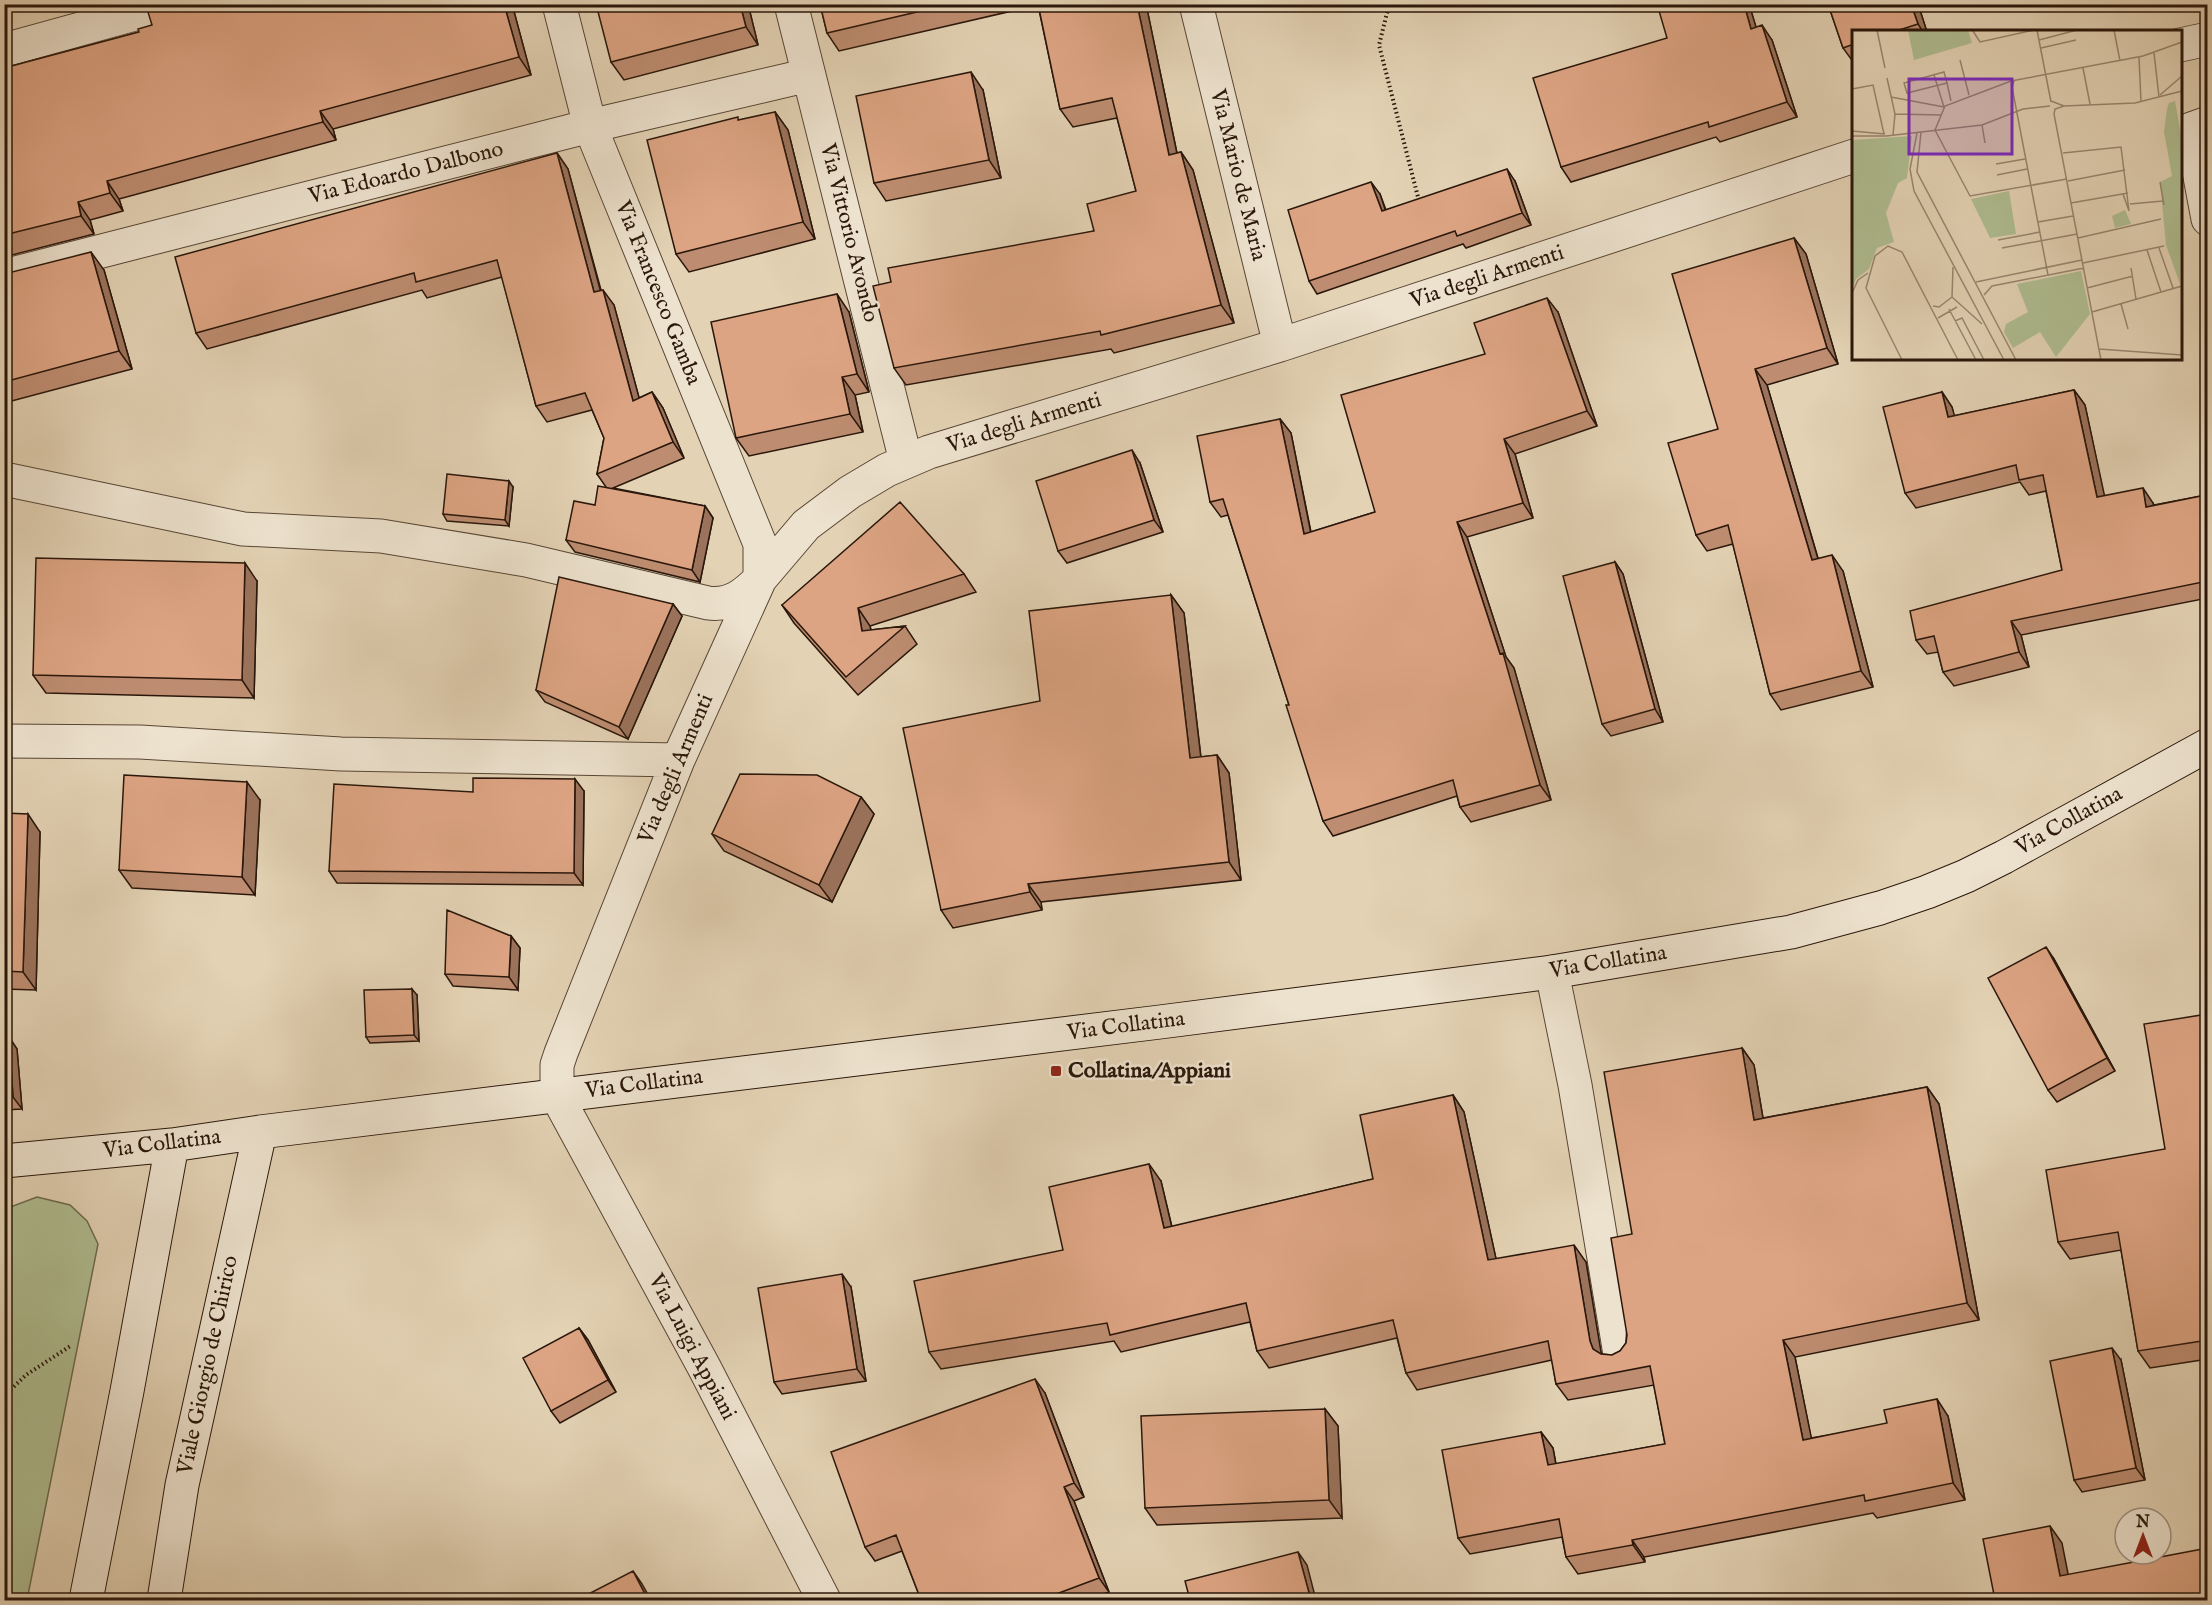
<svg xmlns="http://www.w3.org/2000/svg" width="2212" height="1605" font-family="'IM FELL English',serif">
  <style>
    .green { fill: #afbd91; stroke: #6c6a4e; stroke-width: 1.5 }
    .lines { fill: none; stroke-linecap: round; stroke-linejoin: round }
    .street-casing { stroke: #584635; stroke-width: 35 }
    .secondary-casing { stroke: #2a170b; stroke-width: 35 }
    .path { stroke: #2a170b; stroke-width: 4; stroke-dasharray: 1.5 3; stroke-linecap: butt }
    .street { stroke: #ede2ce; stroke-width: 33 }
    .secondary { stroke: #ede2ce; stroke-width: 33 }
    .wall { fill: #be8d71; stroke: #2a170b; stroke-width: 1.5 }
    .shaded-wall { fill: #9b735c; stroke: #2a170b; stroke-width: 1.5 }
    .building { fill: #dda483; stroke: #2a170b; stroke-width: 1.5 }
    .poi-dot { fill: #8f2418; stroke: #ede2ce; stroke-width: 2 }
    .labels { text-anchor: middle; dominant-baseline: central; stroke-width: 5; stroke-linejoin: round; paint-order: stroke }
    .street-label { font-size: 22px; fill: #2a170b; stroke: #ede2ce }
    .poi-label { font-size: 22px; font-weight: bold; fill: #2a170b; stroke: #ede2ce; text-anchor: start }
    .inset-road { fill: none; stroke: #998770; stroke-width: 1.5 }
    .view { fill: #7b2cbf; fill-opacity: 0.15; stroke: #7b2cbf; stroke-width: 3 }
    .inset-edge { fill: none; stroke: #2a170b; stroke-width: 3 }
  </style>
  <rect width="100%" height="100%" fill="#e3d2b4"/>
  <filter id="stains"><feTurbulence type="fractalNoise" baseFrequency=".00333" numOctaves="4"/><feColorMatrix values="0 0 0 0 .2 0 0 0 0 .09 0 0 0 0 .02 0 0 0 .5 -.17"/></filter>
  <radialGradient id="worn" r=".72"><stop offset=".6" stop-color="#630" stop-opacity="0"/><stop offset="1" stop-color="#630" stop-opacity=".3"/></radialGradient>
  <!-- green -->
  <path class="green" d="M37 1197 70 1205 87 1221 98 1244 27 1600H5V1209Z"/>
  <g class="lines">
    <!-- street casing -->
    <g class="street-casing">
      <path id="street" d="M791 4 906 461
        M1196 4 1280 345
        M2180 45 2208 39
        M4 50 171 4
        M2208 123 2191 129 2208 219
        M4 276 590 126 809 75
        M4 479 243 529 381 536 526 560 708 603C731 606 745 594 760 579V544L590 126 559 4
        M4 741 140 742 341 754 678 760
        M1552 972 1575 1085 1620 1354
        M824 1600 704 1367 557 1096V1065L561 1053 678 760 760 579 806 525 850 492 887 470 929 452 1280 345 1854 156"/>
    </g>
    <!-- secondary casing -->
    <g class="secondary-casing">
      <path id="secondary" d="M4 1161 172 1145 260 1132 1160 1022 1552 972 1791 932 1880 908 1927 892 1966 876 2004 857 2208 745
        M86 1600 127 1391 172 1145
        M164 1600 182 1485 260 1132"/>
    </g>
    <!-- path -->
    <path class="path" d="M1392 4 1387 13 1379 45 1419 201
      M4 1396 26 1375 72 1345"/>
    <!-- street -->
    <use href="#street" class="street"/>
    <!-- secondary -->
    <use href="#secondary" class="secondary"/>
  </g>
  <!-- wall -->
  <path class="wall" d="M4 4H22L4 9Z
    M158 4H512L531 75 333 129 336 140 119 199 123 211 90 220 94 234 4 257V68L139 32 152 25Z
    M748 4 758 45 624 80 611 62Z
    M820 4H1146L1177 153 1181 152 1193 170 1234 323 1114 353 1111 349 906 385 894 368 891 282 1094 231 1136 191 1117 118 1073 127 1060 109 1038 5 839 51 827 33Z
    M1749 4 1756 27 1772 40 1797 117 1720 142 1716 137 1571 182 1561 167 1667 38Z
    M1828 4H1918L1927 32H1854V63L1843 48Z
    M1983 4H2011L1988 11Z
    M983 90 1001 178 886 201 874 183Z
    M775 112 788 130 815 239 689 272 676 254Z
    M557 153 568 169 601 290 614 305 639 398 652 392 663 408 684 458 613 488 705 506 713 518 700 582 575 552 566 540 595 505 606 487 597 474 604 438 592 410 547 422 536 406 502 277 427 298 422 290 207 349 196 333Z
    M1515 181 1531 225 1466 248 1463 244 1317 294 1309 281 1380 194 1386 210Z
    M1794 238 1806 254 1838 364 1767 385 1818 558 1843 571 1873 687 1781 710 1770 694 1733 544 1707 551 1696 535 1718 429Z
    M104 270 132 369 4 403V274Z
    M849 312 869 392 855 395 863 432 749 456 736 438Z
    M1558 312 1597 426 1515 454 1533 518 1467 537 1506 657 1514 668 1551 800 1471 822 1460 807 1457 796 1333 836 1323 821 1289 705 1228 515 1221 517 1210 502 1280 419 1291 433 1311 532 1375 512 1485 354Z
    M2074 390 2085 405 2104 496 2153 503 2154 505 2201 496 2208 506V598L2021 635 2029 667 1954 686 1943 672 1938 652 1927 654 1916 640 2062 570 2046 491 2029 495 2020 482 1916 508 1905 493 1942 392 1952 407 1954 416Z
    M1140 463 1163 532 1067 563 1058 551Z
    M513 487 509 526 447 521 443 514Z
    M1615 562 1623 574 1663 722 1611 736 1602 724Z
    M964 574 976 592 870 626 871 630 905 626 917 644 858 695 794 623 782 605Z
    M257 581 254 698 46 693 33 675Z
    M1171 595 1184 613 1201 757 1217 755 1229 773 1241 880 1041 902 1042 910 953 928 941 910 1040 701Z
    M673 604 682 616 628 739 545 702 536 690Z
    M584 791 583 885 337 883 329 871 473 792Z
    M861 797 874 814 832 902 724 851 712 834Z
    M260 800 255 895 132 888 119 870Z
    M4 813 40 832 36 990 4 989Z
    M511 936 520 948 518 990 453 986 445 974Z
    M2054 959 2115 1071 2057 1102 2048 1090Z
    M417 995 419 1041 370 1043 366 1037Z
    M2208 1014V1359L2150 1368 2138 1351 2121 1250 2070 1259 2058 1242 2165 1149Z
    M4 1037H9L17 1049 22 1109 4 1110Z
    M1742 1048 1754 1065 1763 1118 1927 1087 1939 1104 1979 1320 1795 1357 1811 1438 1948 1416 1965 1500 1877 1518 1873 1513 1644 1557 1645 1562 1578 1574 1566 1557 1562 1537 1470 1554 1458 1538 1541 1432 1553 1448 1556 1464 1665 1444 1654 1385 1568 1400 1556 1384 1552 1360 1417 1390 1406 1373 1397 1338 1269 1368 1257 1351 1250 1322 1121 1352 1114 1341 941 1369 929 1352 1063 1250 1161 1181 1172 1227 1373 1179 1453 1095 1464 1112 1496 1259 1586 1262 1601 1354 1612 1355 1620 1351 1626 1343 1632 1234Z
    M851 1287 866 1381 782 1394 774 1382Z
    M579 1328 588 1340 616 1392 560 1423 551 1411Z
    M2121 1360 2145 1480 2082 1492 2074 1480Z
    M1045 1393 1084 1497 1074 1501 1109 1592 1087 1600H921L902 1551 875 1561 865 1547Z
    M1325 1409 1338 1426 1342 1518 1157 1525 1145 1508Z"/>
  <!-- shaded-wall -->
  <path class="shaded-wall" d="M504 4H512L531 75 519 57Z
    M740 4H748L758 45 746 27Z
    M1137 4H1146L1181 173 1169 155Z
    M1744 4H1749L1761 44 1751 29Z
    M1911 4H1918L1927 32H1923L1918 24Z
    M1762 25 1772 40 1797 117 1787 102Z
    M971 72 983 90 1001 178 989 160Z
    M320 111 333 129 336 140 323 122Z
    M775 112 788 130 815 239 803 222Z
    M1181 152 1193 170 1234 323 1221 305Z
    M557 153 568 169 605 308 594 292Z
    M1507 169 1515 181 1531 225 1522 213Z
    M107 181 119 199 123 211 110 193Z
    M1371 182 1380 194 1390 224 1382 211Z
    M78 202 90 220 94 234 81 216Z
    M1794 238 1806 254 1838 364 1827 348Z
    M91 252 104 270 132 369 119 351Z
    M603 290 614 305 644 416 633 401Z
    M837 294 849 312 869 392 857 374Z
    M1547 298 1558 312 1597 426 1587 411Z
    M1755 369 1767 385 1823 576 1812 560Z
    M842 377 855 395 863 432 850 414Z
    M2074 390 2085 405 2108 512 2097 497Z
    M652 392 663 408 684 458 673 442Z
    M1942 392 1952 407 1959 432 1948 417Z
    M1280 419 1291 433 1314 549 1304 534Z
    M1504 439 1515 454 1533 518 1523 503Z
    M1132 450 1140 463 1163 532 1154 520Z
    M509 481 513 487 509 526 505 520Z
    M2143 488 2153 503 2157 521 2146 507Z
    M2201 496 2208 506V529Z
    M705 506 713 518 700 582 692 570Z
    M1457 522 1467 537 1506 657 1514 668 1551 800 1540 785 1500 654Z
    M1832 555 1843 571 1873 687 1861 671Z
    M1615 562 1623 574 1663 722 1655 709Z
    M245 563 257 581 254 698 242 680Z
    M1171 595 1184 613 1203 776 1190 758Z
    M673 604 682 616 628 739 619 727Z
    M858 608 870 626 875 648 862 631Z
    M2011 621 2021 635 2029 667 2019 652Z
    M1217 755 1229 773 1241 880 1229 862Z
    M575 779 584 791 583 885 574 873Z
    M247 782 260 800 255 895 242 877Z
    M861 797 874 814 832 902 819 885Z
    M28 814 40 832 36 990 23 972Z
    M1028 884 1041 902 1042 910 1030 892Z
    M511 936 520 948 518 990 509 977Z
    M2046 947 2054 959 2115 1071 2107 1058Z
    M412 989 417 995 419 1041 414 1035Z
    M9 1037 17 1049 22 1109 13 1097Z
    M1742 1048 1754 1065 1766 1136 1754 1120Z
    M1927 1087 1939 1104 1979 1320 1967 1303Z
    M1453 1095 1464 1112 1500 1277 1488 1260Z
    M1149 1164 1161 1181 1176 1245 1164 1228Z
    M1574 1245 1586 1262 1602 1358 1593 1349 1590 1341Z
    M842 1274 851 1287 866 1381 857 1369Z
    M579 1328 588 1340 616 1392 608 1380Z
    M1783 1340 1795 1357 1815 1456 1803 1440Z
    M2112 1348 2121 1360 2145 1480 2136 1468Z
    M1035 1379 1045 1393 1084 1497 1074 1483Z
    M1937 1399 1948 1416 1965 1500 1953 1483Z
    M1325 1409 1338 1426 1342 1518 1329 1500Z
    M1541 1432 1553 1448 1559 1482 1548 1465Z
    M1064 1487 1074 1501 1109 1592 1099 1578Z
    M2050 1526 2062 1543 2072 1594 2060 1576Z
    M1632 1540 1644 1557 1645 1562 1633 1545Z
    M1298 1552 1307 1565 1316 1600H1311Z
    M633 1571 642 1584 651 1600H648Z"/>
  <!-- building -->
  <path class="building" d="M158 4H504L519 57 320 111 323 122 107 181 110 193 78 202 81 216 4 235V68L139 32 138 29 152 25 147 9Z
    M596 4H740L746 27 611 62Z
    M820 4H951L827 33Z
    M1038 4H1137L1169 155 1181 152 1221 305 1101 335 1100 331 894 368 873 286 891 282 888 268 1094 231 1087 204 1136 191 1112 98 1060 109Z
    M1657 4H1744L1751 29 1762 25 1787 102 1709 127 1708 122 1561 167 1533 78 1667 38Z
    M1828 4H1911L1918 24 1893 32H1854V44L1843 48Z
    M971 72 989 160 874 183 856 96Z
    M775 112 803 222 676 254 647 140 738 117V120Z
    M557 153 594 292 603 290 633 401 652 392 673 442 597 474 604 438 585 393 536 406 497 260 416 282 414 273 196 333 175 257Z
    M1507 169 1522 213 1457 236 1455 231 1309 281 1288 210 1371 182 1382 211Z
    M1794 238 1827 348 1755 369 1812 560 1832 555 1861 671 1770 694 1728 525 1696 535 1668 443 1718 429 1672 274Z
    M91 252 119 351 4 382V274Z
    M837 294 857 374 842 377 850 414 736 438 711 322Z
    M1547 298 1587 411 1504 439 1523 503 1457 522 1500 654 1503 653 1540 785 1460 807 1453 780 1323 821 1286 705H1289L1223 499 1210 502 1197 436 1280 419 1304 534 1375 512 1341 395 1485 354 1474 323Z
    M2074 390 2097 497 2143 488 2146 507 2201 496 2208 529V581L2011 621 2019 652 1943 672 1934 636 1916 640 1910 611 2062 570 2043 475 2019 480 2016 465 1905 493 1883 407 1942 392 1948 417Z
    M1132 450 1154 520 1058 551 1036 481Z
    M447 474 509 481 505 520 443 514Z
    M598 486 705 506 692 570 566 540 574 501 595 505Z
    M900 502 964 574 858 608 862 631 905 626 846 677 782 605Z
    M36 558 245 563 242 680 33 675Z
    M1615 562 1655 709 1602 724 1563 576Z
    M559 577 673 604 619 727 536 690Z
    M1171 595 1190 758 1217 755 1229 862 1028 884 1030 892 941 910 903 728 1040 701 1029 611Z
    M740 774 817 775 861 797 819 885 712 834Z
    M124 775 247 782 242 877 119 870Z
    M473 778 575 779 574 873 329 871 334 784 473 792Z
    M4 813 28 814 23 972 4 971Z
    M447 910 511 936 509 977 445 974Z
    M2046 947 2107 1058 2048 1090 1988 978Z
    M412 989 414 1035 366 1037 364 990Z
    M2208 1014V1340L2138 1351 2118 1232 2058 1242 2046 1170 2165 1149 2144 1024Z
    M4 1037H9L13 1097H4Z
    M1742 1048 1754 1120 1927 1087 1967 1303 1783 1340 1803 1440 1887 1423 1884 1410 1937 1399 1953 1483 1865 1501 1864 1495 1632 1540 1633 1545 1566 1557 1559 1519 1458 1538 1442 1450 1541 1432 1548 1465 1665 1444 1650 1366 1556 1384 1548 1341 1406 1373 1393 1320 1257 1351 1246 1303 1110 1335 1107 1323 929 1352 914 1281 1063 1250 1049 1187 1149 1164 1164 1228 1373 1179 1360 1115 1453 1095 1488 1260 1574 1245 1590 1341 1593 1349 1601 1354 1612 1355 1620 1351 1626 1343 1627 1335 1611 1238 1632 1234 1604 1072Z
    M842 1274 857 1369 774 1382 758 1288Z
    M579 1328 608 1380 551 1411 523 1358Z
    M2112 1348 2136 1468 2074 1480 2050 1361Z
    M1035 1379 1074 1483 1064 1487 1099 1578 1051 1596 1053 1600H921L896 1535 865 1547 831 1452Z
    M1325 1409 1329 1500 1145 1508 1141 1416Z
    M2050 1526 2060 1576 2208 1548V1600H1995L1983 1539Z
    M1298 1552 1311 1600H1190L1185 1581Z
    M633 1571 648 1600H577Z"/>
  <!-- markers -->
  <rect class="poi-dot" x="1050" y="1065" width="12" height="12" rx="3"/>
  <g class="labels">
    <!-- street labels -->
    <g class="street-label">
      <text transform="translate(406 173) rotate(-14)">Via Edoardo Dalbono</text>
      <text transform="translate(1238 175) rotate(76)">Via Mario de Maria</text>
      <text transform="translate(849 233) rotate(76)">Via Vittorio Avondo</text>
      <text transform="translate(1487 277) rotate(-18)">Via degli Armenti</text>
      <text transform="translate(658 293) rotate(68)">Via Francesco Gamba</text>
      <text transform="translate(1024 423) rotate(-17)">Via degli Armenti</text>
      <text transform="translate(676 769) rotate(-67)">Via degli Armenti</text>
      <text transform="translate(2069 821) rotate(-29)">Via Collatina</text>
      <text transform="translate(1608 962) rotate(-9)">Via Collatina</text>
      <text transform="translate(1126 1026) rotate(-7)">Via Collatina</text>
      <text transform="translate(644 1084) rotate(-7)">Via Collatina</text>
      <text transform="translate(162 1144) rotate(-7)">Via Collatina</text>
      <text transform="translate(692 1347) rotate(62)">Via Luigi Appiani</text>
      <text transform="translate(208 1365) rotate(-78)">Viale Giorgio de Chirico</text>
    </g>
    <!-- poi labels -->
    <g class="poi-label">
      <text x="1068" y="1071">Collatina/Appiani</text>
    </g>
  </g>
  <!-- overview -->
  <g transform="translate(1852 30)">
    <rect width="330" height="330" fill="#e3d2b4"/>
    <path d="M56 0H116L120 13 62 30ZM323 71 330 110 328 254 314 215 308 152 320 146 312 102 315 79 317 73ZM60 106 55 148 46 153 34 183 42 212 25 218 17 239 4 249 0 259V110ZM157 161 164 204 138 208 119 169ZM273 180 279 194 263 198 260 186ZM229 241 238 284 204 327 188 302 161 318 152 302 154 294 176 282 165 254Z" fill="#afbd91"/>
    <path class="inset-road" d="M25 0 33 38M185 0 199 72M262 0 268 31M121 1 128 12 182 0M187 10 225 0M189 18 224 10M302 23 307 67M287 27 289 72M108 30 117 65M231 38 238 74M35 48 43 84 41 105M162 51 160 57 196 245M95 53 55 63 52 53 92 42 95 53 99 71M0 59 21 55 32 104M308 65 330 46M39 67 92 77 82 45M199 71 212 76 283 73 330 61M212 76 203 79 202 84 249 330M43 84 89 85M130 95 133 113M0 101 33 104M69 102 65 142 164 330M65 103 58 139 62 161 152 330M0 106H34L130 95 171 79 198 76M211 123 269 117 277 181M144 134 173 129M145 145 175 139M215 149 118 166 83 100 93 76 159 51 291 26 330 12M216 151 273 140M308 152 312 175M271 164 277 181M219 173 276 163M278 174 311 171M186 192 221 186M226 208 309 189M146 210 188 202M150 218 225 204M307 218 321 258M295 220 309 262M231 233 312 216M101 237 100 267 130 294M279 238 284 269M124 252 230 230M235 258 281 246M0 263 6 250 16 243M132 265 140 256 232 238M269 274 276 299M81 276 87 277 100 267M97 279 124 330M240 282 330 256M86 288 105 277M103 291 110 288 132 330M247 319 330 325M50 330 14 258 23 226 36 216 50 222 106 330"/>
    <path class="view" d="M57 49H160V124H57Z"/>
    <rect width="330" height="330" class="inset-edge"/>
  </g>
  <!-- margin -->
  <rect width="2212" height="1605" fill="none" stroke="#e3d2b4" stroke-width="24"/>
  <rect x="6" y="6" width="2200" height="1593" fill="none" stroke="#2a170b" stroke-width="3"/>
  <rect x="12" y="12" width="2188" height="1581" fill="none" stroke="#2a170b" stroke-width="1.5"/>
  <!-- north arrow -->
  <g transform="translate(2143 1536)"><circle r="28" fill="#ede2ce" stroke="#9f9180" stroke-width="1.5"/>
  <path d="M0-4.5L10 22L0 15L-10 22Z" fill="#8f2418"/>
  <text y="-9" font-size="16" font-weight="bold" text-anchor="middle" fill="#2a170b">N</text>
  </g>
  <rect width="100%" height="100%" filter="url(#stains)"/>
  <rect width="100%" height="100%" fill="url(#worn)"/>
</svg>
